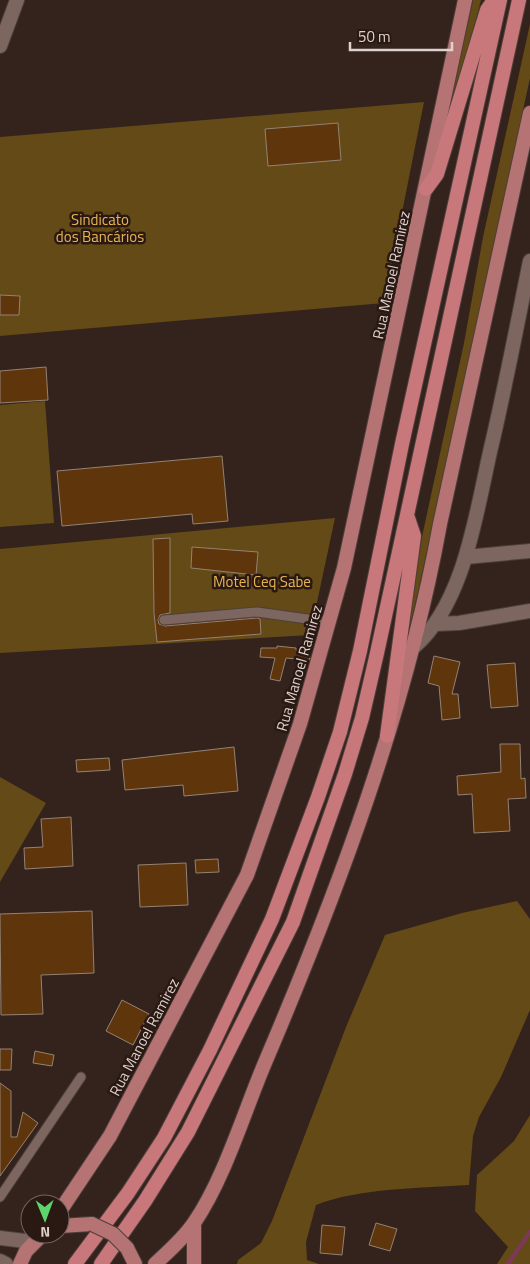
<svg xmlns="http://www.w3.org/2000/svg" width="530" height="1264" font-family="'Titillium Web',sans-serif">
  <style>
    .green { fill: #634a16 }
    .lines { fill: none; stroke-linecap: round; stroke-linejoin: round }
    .stream { stroke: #7c3956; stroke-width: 4.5 }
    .building { fill: #5f350c; stroke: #948274 }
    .service-casing { stroke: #4e3f3b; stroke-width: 11 }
    .minor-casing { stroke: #4e3f3b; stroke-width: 16 }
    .tertiary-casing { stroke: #4e3f3b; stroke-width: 16 }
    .primary-casing { stroke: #4e3f3b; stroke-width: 16 }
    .trunk-casing { stroke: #4e3f3b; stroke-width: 16 }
    .service { stroke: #7c665f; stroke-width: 9 }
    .minor { stroke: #7c665f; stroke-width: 14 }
    .tertiary { stroke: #7c665f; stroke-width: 14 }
    .primary { stroke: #b57373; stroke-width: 14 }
    .trunk { stroke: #c8777a; stroke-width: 14 }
    .primary-bridge-casing { stroke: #4e3f3b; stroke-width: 16; stroke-linecap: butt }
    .primary-bridge { stroke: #b57373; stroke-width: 14 }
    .labels { text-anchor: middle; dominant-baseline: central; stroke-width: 5; stroke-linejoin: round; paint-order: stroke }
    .park-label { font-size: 15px; fill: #e8b553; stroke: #2a1913 }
    .street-label { font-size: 15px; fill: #ded2ce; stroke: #2a1913 }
  </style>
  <rect width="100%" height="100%" fill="#34221d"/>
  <!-- green -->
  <path class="green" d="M473 0H481L459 87 444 131Z
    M530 24V78L426 556 409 631H406L423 532 464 343 483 237Z
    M424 102 384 303 0 336V137Z
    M45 401 54 523 0 527V405Z
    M335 518 310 635 0 653V549Z
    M0 777 46 803 0 882Z
    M517 901 530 919V1010L501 1077 479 1117 473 1136 469 1185C423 1188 358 1188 316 1205L306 1242 307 1260 319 1264H237L238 1260 261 1243 272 1221 346 1027 385 935 462 913Z
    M530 1115V1264H497L508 1247 475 1211 477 1175 514 1141Z"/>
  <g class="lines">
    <!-- stream -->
    <path class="stream" d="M508 1264 530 1232"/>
  </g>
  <!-- building -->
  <path class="building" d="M338 123 341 160 268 166 265 129Z
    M0 295 20 296 19 315H0Z
    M46 367 48 400 0 403V371Z
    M222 456 228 521 193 524 192 514 62 526 57 471Z
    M170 538V613L160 615 158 620 159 624 165 626 257 618 260 619 261 634 157 642 154 613 153 539Z
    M192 547 258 552 256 575 191 568Z
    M277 646 296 648V650L311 654 309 660 286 658 280 681 270 679 275 658 260 657 261 648H277Z
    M434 656 460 662 452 694H458L460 718 442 720 439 686 428 683Z
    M515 663 518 706 491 708 487 665Z
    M500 744H520L521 779 525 778 526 798 508 799 510 831 474 833 472 794 458 795 457 776 501 772Z
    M234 747 238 791 184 796 183 785 125 790 122 760Z
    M109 758 110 770 77 772 76 760Z
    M71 817 73 866 25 869 24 848 43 847 41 819Z
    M218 859 219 872 196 873 195 860Z
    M186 863 188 905 140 907 138 865Z
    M92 911 94 973 41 975 43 1014 1 1015 0 914Z
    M122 1000 149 1014 133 1045 106 1031Z
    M0 1049H12L11 1070H0Z
    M35 1051 54 1055 52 1066 33 1063Z
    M0 1083 11 1091V1137H17L23 1112 38 1123 0 1176Z
    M376 1223 397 1229 390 1251 369 1245Z
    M322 1225 345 1227 342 1255 320 1253Z"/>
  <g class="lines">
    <!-- service casing -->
    <g class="service-casing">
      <path id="service" d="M164 620 257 612 329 622
        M0 1197 81 1077"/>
    </g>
    <!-- minor casing -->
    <g class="minor-casing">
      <path id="minor" d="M0 46 17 0
        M466 557 530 551
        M436 624 459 623 530 611
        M414 647C464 604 476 514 490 452 505 389 517 325 530 261"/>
    </g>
    <!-- tertiary casing -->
    <g class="tertiary-casing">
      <path id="tertiary" d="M0 1238 33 1242
        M0 1261 6 1264"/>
    </g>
    <!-- primary casing -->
    <g class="primary-casing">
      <path id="primary" d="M60 1211 110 1136 247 875 300 724 344 568 465 0
        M60 1226 92 1224
        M127 1248 135 1264
        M20 1264 26 1251 43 1234
        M155 1264C169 1251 184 1238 194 1223 224 1179 243 1115 264 1065 338 891 406 711 440 524L530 113
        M194 1264V1223"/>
    </g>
    <!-- trunk casing -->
    <g class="trunk-casing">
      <path id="trunk" d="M426 189 437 174 487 10 494 0
        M387 736 414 536 408 518
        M75 1264 128 1193 164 1138 210 1050 272 919 318 797 340 732 360 651 402 444 500 0
        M101 1264 145 1201 188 1132 293 922 345 774 362 718 377 653 519 0"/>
    </g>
    <!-- service -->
    <use href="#service" class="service"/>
    <!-- minor -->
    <use href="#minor" class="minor"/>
    <!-- tertiary -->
    <use href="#tertiary" class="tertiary"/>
    <!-- primary -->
    <use href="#primary" class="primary"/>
    <!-- trunk -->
    <use href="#trunk" class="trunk"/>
    <!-- primary-bridge casing -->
    <g class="primary-bridge-casing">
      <path id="primary-bridge" d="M92 1224 113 1234 127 1248"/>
    </g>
    <!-- primary-bridge -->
    <use href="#primary-bridge" class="primary-bridge"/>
  </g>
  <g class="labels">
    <!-- park labels -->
    <g class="park-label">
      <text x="100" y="219">Sindicato<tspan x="100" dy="17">dos Bancários</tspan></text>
      <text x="262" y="581">Motel Ceq Sabe</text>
    </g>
    <!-- street labels -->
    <g class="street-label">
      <text transform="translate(391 275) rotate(-78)">Rua Manoel Ramirez</text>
      <text transform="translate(299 668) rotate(-74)">Rua Manoel Ramirez</text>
      <text transform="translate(144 1037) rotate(-62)">Rua Manoel Ramirez</text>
    </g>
  </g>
  <!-- north arrow -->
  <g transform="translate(45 1219) rotate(179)"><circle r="24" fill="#2a1913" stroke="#72635e"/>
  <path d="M0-4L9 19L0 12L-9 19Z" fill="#5cd56d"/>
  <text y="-8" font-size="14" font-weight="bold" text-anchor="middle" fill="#ded2ce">N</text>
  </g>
  <!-- scale -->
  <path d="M350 42v8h102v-8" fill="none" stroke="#ded2ce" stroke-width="2.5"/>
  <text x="358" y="42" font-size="15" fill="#ded2ce" stroke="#2a1913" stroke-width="4" paint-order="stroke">50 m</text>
</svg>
